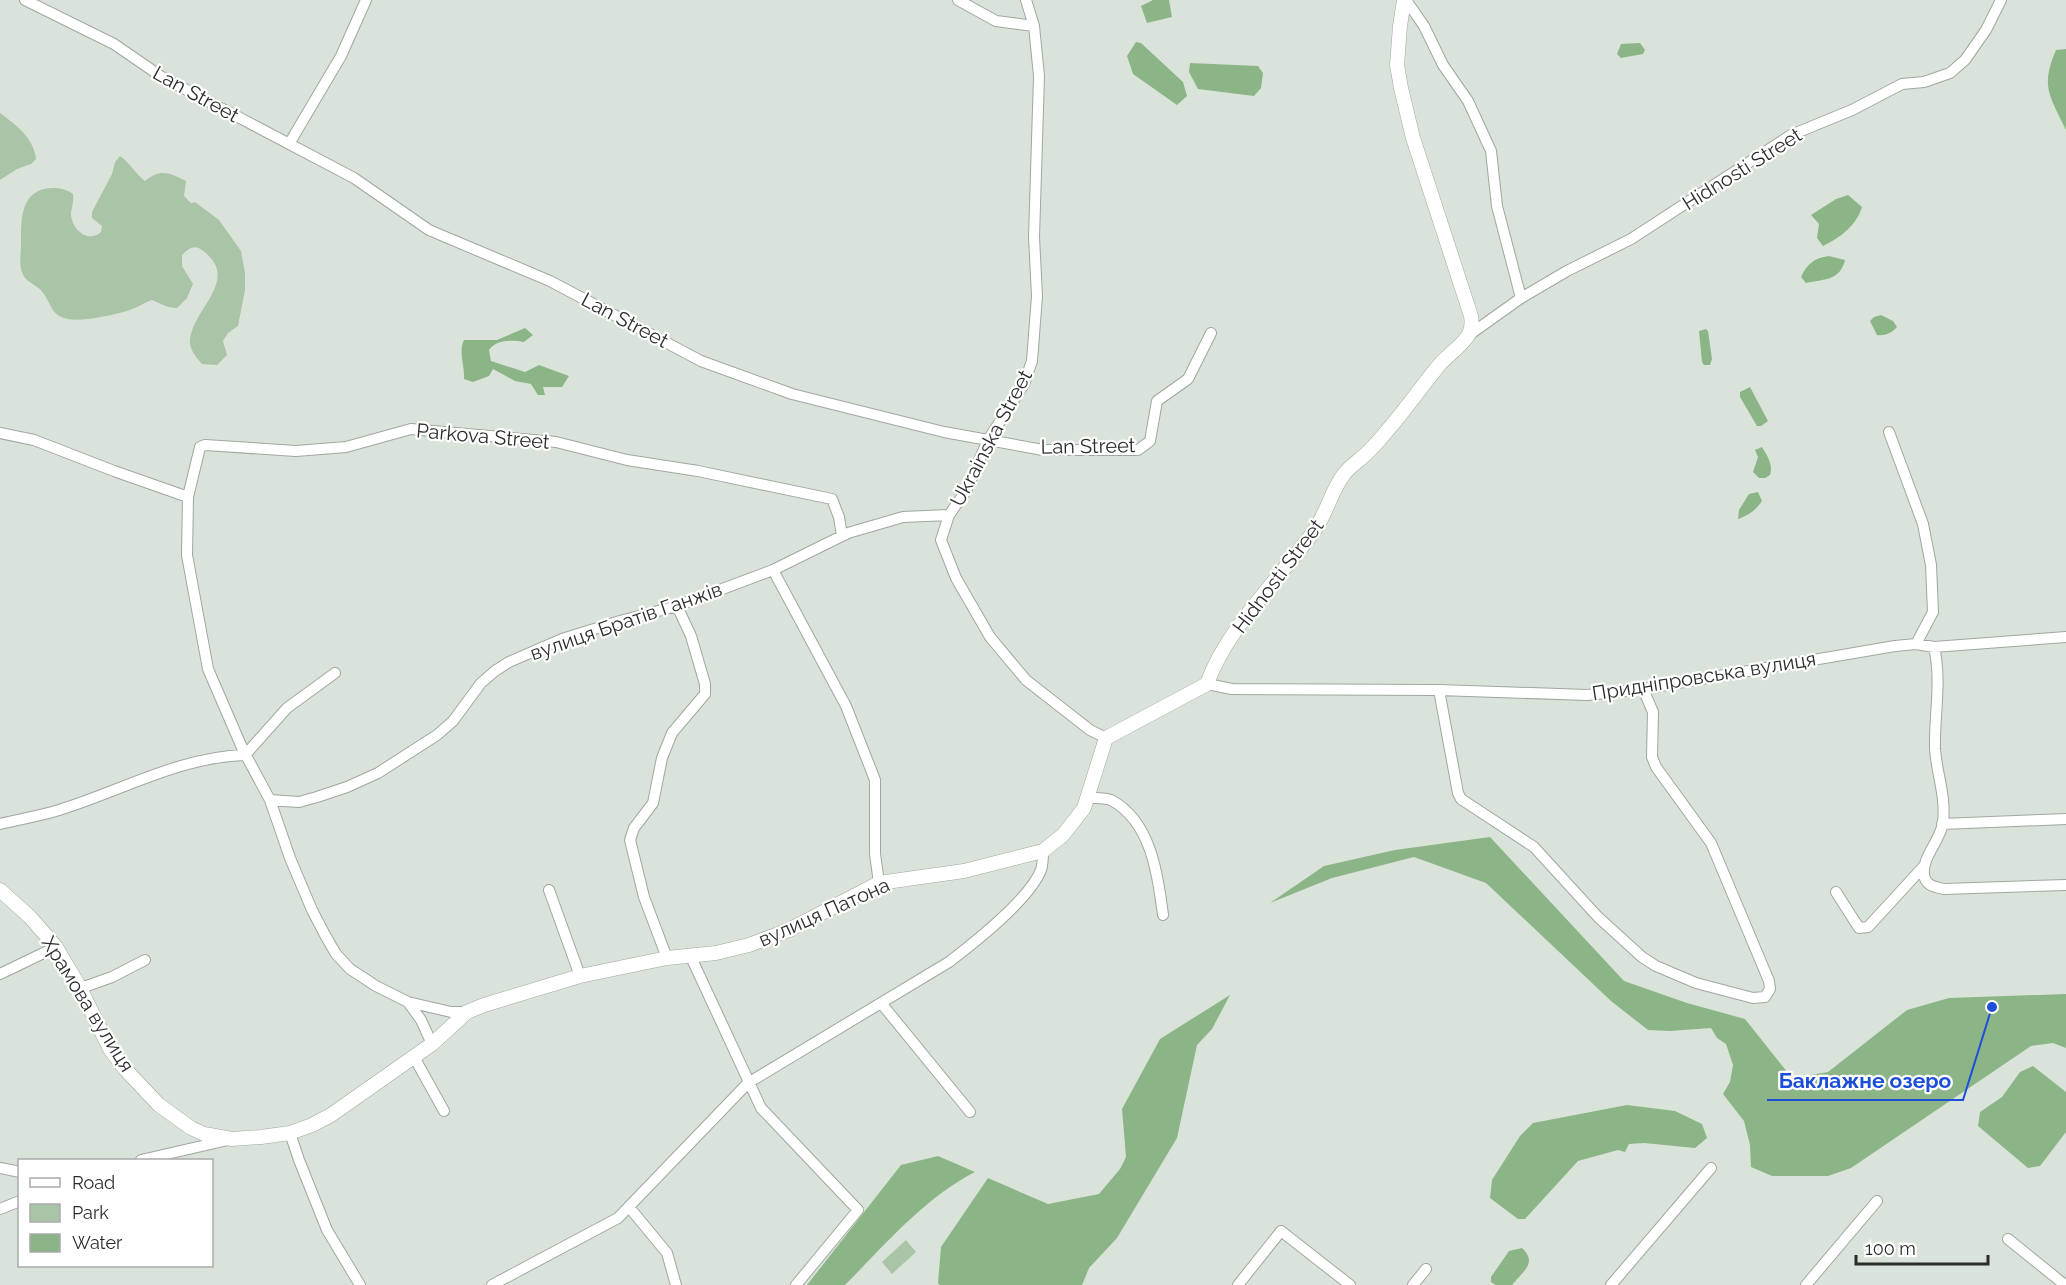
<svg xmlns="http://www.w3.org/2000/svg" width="2066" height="1285" font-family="Raleway,sans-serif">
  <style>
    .green { fill: #a9c4a6 }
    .water { fill: #8bb587 }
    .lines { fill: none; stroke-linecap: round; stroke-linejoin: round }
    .street-casing { stroke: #9fa89e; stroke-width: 12 }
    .secondary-casing { stroke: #9fa89e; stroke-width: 15 }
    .street { stroke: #fff; stroke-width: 10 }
    .secondary { stroke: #fff; stroke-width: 14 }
    .labels { text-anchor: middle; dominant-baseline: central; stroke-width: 4.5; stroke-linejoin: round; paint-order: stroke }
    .street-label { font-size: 20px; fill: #2a2e2a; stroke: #fff }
    .leader { fill: none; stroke: #1d4ed8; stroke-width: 2 }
    .callout-dot { fill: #1d4ed8; stroke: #fff; stroke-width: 2 }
    .callout-label { font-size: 21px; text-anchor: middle; font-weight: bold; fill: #1d4ed8; stroke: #fff; stroke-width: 4.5; stroke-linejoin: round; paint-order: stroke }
  </style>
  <rect width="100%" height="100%" fill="#dae3d9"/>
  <!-- green -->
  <path class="green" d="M0 113C16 125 34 138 36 159L31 164 17 169 0 180Z
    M120 156C130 163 135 173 145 181 161 168 169 173 186 181L184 196 191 203 195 202 219 220 241 251 245 273V290L238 326 228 333 223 341 227 355 217 365 202 364C196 357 189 349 190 340 193 308 242 279 202 250 194 244 188 249 182 255V266L193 284 187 298 177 308 168 307 152 300C143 303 135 309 127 311 113 315 83 322 68 319 52 316 52 306 44 294 39 285 25 283 22 272 19 264 21 253 21 244 21 220 20 189 52 188 60 188 66 189 73 194 74 201 72 206 71 213 71 229 88 244 101 232L102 226 92 218V212L112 174 115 162Z
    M906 1240 916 1252 892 1274 882 1262Z"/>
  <!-- water -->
  <path class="water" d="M1153 0H1169L1172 17 1147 23 1141 6Z
    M1136 42 1141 43 1183 82 1187 96 1177 105 1133 74 1127 56Z
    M1640 43 1645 50 1643 54 1621 58 1617 54 1621 44Z
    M2066 49V130C2050 96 2040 87 2056 50Z
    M1190 63 1258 66 1263 73 1261 88 1254 96 1198 89 1189 72Z
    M1848 195 1862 207C1856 226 1841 237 1823 246L1817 238 1819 224 1811 215 1836 199Z
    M1829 256 1845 260C1840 281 1824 279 1806 283L1801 277C1807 264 1814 258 1829 256Z
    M1881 315 1893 321 1897 327C1892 333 1885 336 1877 335L1870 321 1874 317Z
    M525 328 533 335 524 342C512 340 497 339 489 350L491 361 525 372 539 365 569 376 562 387H543L545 395H538L531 384 515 381 493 369 489 376 473 382 464 379C465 366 458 352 464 340H497Z
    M1706 329 1708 331 1712 359 1710 365H1704L1702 362 1699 331Z
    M1750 387 1768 421 1761 426H1757L1740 397V392Z
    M1762 447C1768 457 1773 464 1770 475L1765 478H1759L1753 472 1758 457 1755 450Z
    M1758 492 1762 501C1755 511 1749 515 1738 519L1739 510 1749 494Z
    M1490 837 1624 981 1687 1003 1745 1019 1792 1078 1828 1072 1907 1010 1949 998 2066 994V1048L2053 1043 2031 1046 1851 1168 1828 1176H1772L1751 1167 1750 1145 1744 1121 1723 1094 1730 1082 1733 1065 1726 1044 1717 1038 1711 1028 1670 1031 1648 1030 1611 1001 1486 883 1414 857 1332 878 1270 903 1324 866 1395 850Z
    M1230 995 1212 1029 1197 1045 1177 1138 1117 1238 1089 1268 1082 1285H940L938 1283 941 1247 988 1178 1048 1204 1099 1194 1120 1169 1126 1157 1122 1109 1160 1039Z
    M2033 1066 2066 1092V1132L2040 1166 2028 1168 1978 1126 1980 1112 2002 1097 2020 1072Z
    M1627 1105 1675 1111 1702 1124 1707 1138 1695 1148 1644 1143 1629 1144 1625 1152 1618 1150 1578 1161 1525 1219H1518L1490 1198 1492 1180 1520 1136 1533 1123Z
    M938 1156 975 1172C924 1198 885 1245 845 1285H807L901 1165Z
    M1522 1248C1538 1263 1523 1271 1512 1285H1496L1491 1282V1277L1509 1251Z"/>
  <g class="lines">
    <!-- street casing -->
    <g class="street-casing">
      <path id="street" d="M25 0 114 44 162 77 354 178 429 230 550 281 701 361 792 394 944 432 1043 450H1138L1150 441 1157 401 1188 379 1211 333
        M958 0 996 21 1034 26
        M1026 0 1034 26 1039 76 1034 237 1037 296 1032 361 1024 384 988 440 966 491 949 515 941 540 956 578 990 637 1026 680 1090 730 1106 738
        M1406 0 1424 26 1443 65 1468 101 1491 151 1497 206 1521 298
        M289 144 341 56 366 0
        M1469 335 1521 298 1567 271 1631 239 1791 135 1852 110 1902 84 1924 82 1950 73 1965 60 1986 30 2001 0
        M1889 432 1923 524 1931 565 1933 612 1916 644
        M0 433 34 440 114 471 188 497 200 447 205 445 296 451 346 447 411 429 556 442 627 460 698 471 832 499 839 517 842 536
        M188 497 187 555 208 669 243 750 270 800 290 858 312 910 325 935 336 954 350 969 376 986 408 1002 451 1012H467
        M773 570 846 706 875 780V854L879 883
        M1934 647C1942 682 1934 715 1935 749 1937 776 1946 795 1943 823 1940 841 1922 857 1924 874 1925 886 1935 887 1944 889L2066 885
        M1207 684 1232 689 1439 690 1587 695 1643 689 1895 646 1916 644 1934 647 2066 637
        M1439 690 1458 793 1461 799 1534 847 1598 917 1642 957 1656 966 1696 983 1753 998 1765 997 1770 989 1769 981 1711 843 1656 767 1652 757 1653 712 1643 689
        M245 755 287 708 335 673
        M1088 798C1095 798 1104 797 1111 800 1151 821 1158 875 1163 915
        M270 800 299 802 317 797 347 787 378 773 437 735 453 721 481 683 495 671 509 662 562 639 620 621 677 606 773 570 848 533 903 517 949 515
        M0 824C20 819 40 816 59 810 121 791 179 757 245 755
        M1942 824 2066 819
        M549 890 580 976
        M1836 892 1859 928 1868 927 1924 866
        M690 955 761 1108 858 1210 796 1285
        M667 958 644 897 630 840 634 828 653 803 662 758 672 733 705 694V684L691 636 677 606
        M0 974 56 947
        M81 988 112 977 145 960
        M408 1002 421 1020 432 1044
        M881 1003 970 1112
        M414 1057 444 1111
        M290 1133 299 1160 327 1230 360 1285
        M141 1160 228 1140
        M0 1168 20 1172
        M629 1207 667 1253 676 1285
        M0 1209 20 1201
        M2008 1239 2065 1285
        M492 1285 618 1218 748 1083 949 962C975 942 1029 900 1041 870 1043 864 1043 857 1043 851
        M1238 1285 1281 1231 1350 1285
        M1413 1285 1426 1269
        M1611 1285 1711 1168
        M1806 1285 1877 1201"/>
    </g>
    <!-- secondary casing -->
    <g class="secondary-casing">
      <path id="secondary" d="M0 890 30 917 56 947 78 984 110 1049 125 1069 159 1105 191 1128 204 1134 232 1139 261 1137 290 1133 312 1125 331 1115 432 1044 467 1012 484 1005 580 976 667 958 716 953 749 945 789 930 879 883 964 871 1043 851 1063 835 1084 808 1106 738 1207 684C1226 629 1280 578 1314 531 1327 513 1331 491 1344 474 1350 466 1360 460 1368 452 1395 425 1416 393 1440 364 1449 354 1463 345 1469 334 1472 328 1472 322 1471 316L1413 138 1401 88 1397 65 1400 26 1404 0"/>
    </g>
    <!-- street -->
    <use href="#street" class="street"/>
    <!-- secondary -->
    <use href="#secondary" class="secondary"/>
  </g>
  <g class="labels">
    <!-- street labels -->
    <g class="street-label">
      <text transform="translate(196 94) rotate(29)">Lan Street</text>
      <text transform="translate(1742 169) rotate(-32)">Hidnosti Street</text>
      <text transform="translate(625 320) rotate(28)">Lan Street</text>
      <text transform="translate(483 436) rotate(5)">Parkova Street</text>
      <text transform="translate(991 438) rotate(-62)">Ukrainska Street</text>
      <text transform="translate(1088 446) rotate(-1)">Lan Street</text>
      <text transform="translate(1278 576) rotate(-53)">Hidnosti Street</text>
      <text transform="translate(626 621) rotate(-19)">вулиця Братів Ганжів</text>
      <text transform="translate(1704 676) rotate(-9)">Придніпровська вулиця</text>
      <text transform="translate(824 912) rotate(-24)">вулиця Патона</text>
      <text transform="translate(88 1004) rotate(58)">Храмова вулиця</text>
    </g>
  </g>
  <!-- callouts -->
  <path class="leader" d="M1992 1007L1963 1100H1767"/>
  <circle class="callout-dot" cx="1992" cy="1007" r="6"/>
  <g class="callout-label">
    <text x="1865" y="1088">Баклажне озеро</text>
  </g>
  <!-- legend -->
  <rect x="18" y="1159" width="195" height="108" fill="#ffffff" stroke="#aaabaa" stroke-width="1.5"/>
  <rect x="30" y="1178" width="30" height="9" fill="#ffffff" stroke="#aaabaa" stroke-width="1.5"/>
  <text x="72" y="1189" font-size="18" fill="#2a2e2a">Road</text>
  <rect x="30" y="1204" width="30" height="18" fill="#a9c4a6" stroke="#aaabaa" stroke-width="1.5"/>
  <text x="72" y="1219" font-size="18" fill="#2a2e2a">Park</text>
  <rect x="30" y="1234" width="30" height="18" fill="#8bb587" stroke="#aaabaa" stroke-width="1.5"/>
  <text x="72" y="1249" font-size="18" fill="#2a2e2a">Water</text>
  <!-- scale -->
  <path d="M1856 1255v9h132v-9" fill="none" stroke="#2a2e2a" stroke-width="3"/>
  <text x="1865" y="1255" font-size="18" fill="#2a2e2a" stroke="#ffffff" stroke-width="4.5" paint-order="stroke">100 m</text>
</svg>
